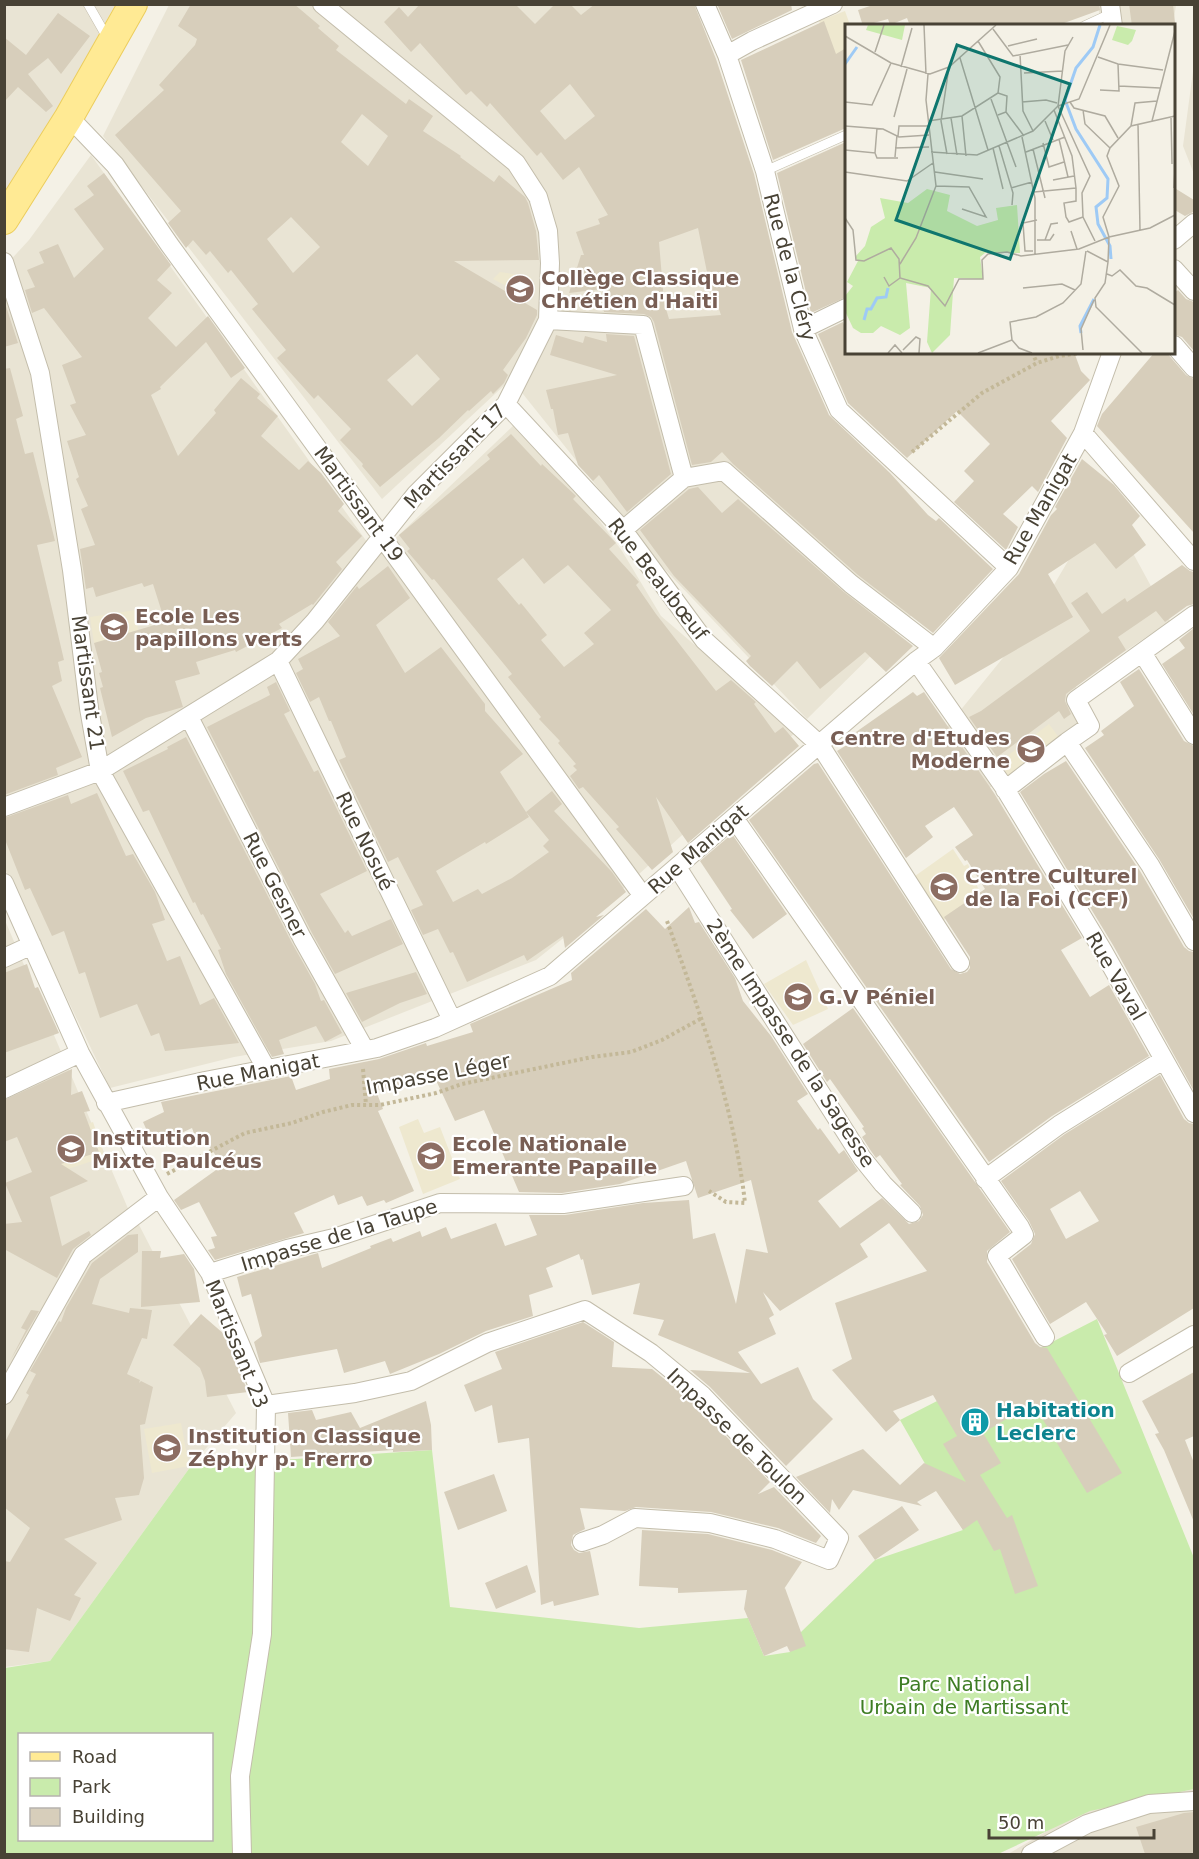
<svg xmlns="http://www.w3.org/2000/svg" width="1199" height="1859" font-family="'DejaVu Sans',sans-serif">
  <style>
    .residential { fill: #e9e4d4 }
    .education { fill: #eee8cf }
    .green { fill: #c9ebac; fill-rule: evenodd }
    .building { fill: #d7cebb; fill-rule: evenodd }
    .lines { fill: none; stroke-linecap: round; stroke-linejoin: round }
    .lane-casing { stroke: #c3bdab; stroke-width: 10 }
    .street-casing { stroke: #c3bdab; stroke-width: 20 }
    .primary-casing { stroke: #eccd5d; stroke-width: 30 }
    .path { stroke: #c3b898; stroke-width: 4; stroke-dasharray: 3 3; stroke-linecap: butt }
    .lane { stroke: #fff; stroke-width: 9 }
    .street { stroke: #fff; stroke-width: 18 }
    .primary { stroke: #ffea94; stroke-width: 28 }
    .labels { text-anchor: middle; dominant-baseline: central; stroke-width: 4.5; stroke-linejoin: round; paint-order: stroke }
    .street-label { font-size: 20px; fill: #484235; stroke: #fff }
    .education-label { font-size: 20px; font-weight: bold; fill: #785e54; stroke: #fff; text-anchor: start }
    .culture-label { font-size: 20px; font-weight: bold; fill: #0d838f; stroke: #fff; text-anchor: start }
    .park-label { font-size: 20px; fill: #3e7d24; stroke: #fff }
    .inset-river { fill: none; stroke: #9ecaf5; stroke-width: 3 }
    .inset-road { fill: none; stroke: #afab9f; stroke-width: 1.5 }
    .view { fill: #0f766e; fill-opacity: 0.15; stroke: #0f766e; stroke-width: 3 }
    .inset-edge { fill: none; stroke: #484235; stroke-width: 3 }
  </style>
  <rect width="100%" height="100%" fill="#f4f1e6"/>
  <!-- residential -->
  <path class="residential" d="M5 5H115L35 151 5 192Z
    M169 5H652L757 361 948 569 910 617 807 719 655 559 511 379 382 499 103 136Z
    M1098 5H1176L1173 25H1101Z
    M1194 64V174L1183 146Z
    M91 155 377 556 515 424 564 473 622 551 661 616 796 732 607 903 536 960 331 1041 234 1057 110 1088 5 869V266L29 240Z
    M1104 500 1170 621 1075 685 1087 716 1061 742 980 794 938 738 1032 622Z
    M4 918 135 1225 138 1223 236 1413 191 1466 50 1661 5 1667Z
    M1194 1789V1854H1008L1078 1813Z"/>
  <!-- education -->
  <path class="education" d="M845 11 850 25 846 26V56L833 60 819 21Z
    M500 272 531 277 529 298 493 279Z
    M135 610 139 636 94 643 90 617Z
    M1049 724 1060 739 1005 781 994 766Z
    M953 849 964 866 968 864 980 893 936 926 908 881Z
    M806 960 828 1009 793 1025 764 984Z
    M418 1119 424 1133 440 1127 460 1179 423 1194 399 1127Z
    M93 1122 105 1157 49 1175 37 1141Z
    M181 1423 189 1466 152 1473 144 1429Z"/>
  <!-- green -->
  <path class="green" d="M1097 1319 1194 1558V1789L1090 1811 998 1854H5V1668L50 1661 191 1466 432 1450 450 1607 639 1628 748 1618 764 1656 790 1652 801 1632 875 1560 963 1530 900 1420ZM20 1734H212V1840H20Z"/>
  <!-- building -->
  <path class="building" d="M191 4H294L320 26 318 28 339 46 336 50 406 104 409 99 433 116 423 131 461 156 460 157 494 182 499 175 525 197 528 203 536 231 539 260 454 261 537 310V315L526 338 503 370 508 375 504 383 493 394 491 391 469 411 468 410 439 438 380 487 362 466 363 464 340 440 351 429 318 395 314 399 277 358 286 350 252 309 258 304 231 270 228 273 210 251 206 255 193 240 186 248 168 223 181 211 115 135 164 90 159 85 195 45 197 39 178 26ZM362 114 388 136 368 166 341 142ZM291 217 320 247 293 273 267 239ZM417 354 440 379 412 406 387 380Z
    M420 4H515L535 24 555 4H570L581 15 595 4H694L716 59 754 174 792 332 829 415 890 473 928 515 936 521 939 518 993 569 933 633 858 575 733 464 722 452 711 462 692 465 654 322 651 317 644 314 604 312 602 289 569 293 581 255H584L576 232 600 224 598 219 608 215 579 167 563 180 541 152 537 156 490 103 487 107 471 91 466 95 420 43 411 52 384 22 399 7 408 17ZM570 84 595 116 565 140 540 111ZM698 228 708 277 721 315 669 319 664 302 659 242Z
    M717 4H791L792 10 732 39Z
    M876 4H1099L1100 10 1056 26H910L907 18 890 25 888 19 863 26 858 10Z
    M1129 4H1173L1175 23 1132 26Z
    M58 13 90 36 61 74 48 58 28 74 53 106 46 112 18 87 4 102V37L26 55Z
    M824 21 836 54 846 48V128L773 160 741 60Z
    M846 142V297L811 313 777 173Z
    M104 173 171 265 157 280 172 293 148 318 176 347 208 316 245 368 231 378 206 342 160 387 161 389 151 395 178 456 216 413 214 410 241 378 260 394 257 398 278 416 261 436 299 470 308 461 321 473 344 504 338 511 362 536 336 562 342 569 313 605 312 604 279 624 282 628 236 652 235 650 196 662 200 674 175 681 183 707 146 718 112 737 100 688 103 687 99 673 102 672 94 643 165 622 153 584 144 587 142 583 96 597 93 587 86 589 80 549 95 545 81 509 88 506 76 479 79 477 67 441 86 435 70 405 76 403 62 365 82 357 44 308 32 313 25 290 35 287 27 270 44 263 39 252 58 244 74 278 104 249 74 209 94 195 87 186Z
    M1173 187 1194 200 1193 212 1185 216 1173 209Z
    M1178 290 1186 299 1194 302V351L1182 337 1173 334V294Z
    M4 300 18 343 4 347Z
    M843 322 846 330V352H1074L1081 371 1090 380 1051 421 1067 438 1038 492 1032 486 1003 514 1018 527 1006 550 954 502 974 481 964 471 990 444 957 411 907 458 848 403 818 334Z
    M606 334 634 336 671 474 627 512 599 475 593 481 578 465 568 433 558 435 553 409H551L546 390 617 375 550 355 556 335 583 343 585 336 607 342Z
    M1155 352H1166L1186 375 1194 379V533L1097 426 1102 414Z
    M10 368 23 416 16 419 25 454 33 452 55 541 37 545 64 660 58 662 62 681 52 686 82 757 56 768 58 775 4 795V369Z
    M511 434 541 466 542 464 574 494 576 496 573 499 616 543 609 549 639 582 636 585 656 614 716 691 731 680 756 702 754 704 775 733 783 727 799 746 688 843 656 797 673 852 652 870 616 829 619 827 583 787 579 789 570 776 577 770 573 766 576 764 558 743 560 741 539 719 541 717 508 677 512 674 434 579 432 580 407 551 410 549 399 535 490 459 487 455ZM523 558 544 584 568 565 611 610 584 633 594 644 564 667 541 640 547 635 521 603 519 605 497 579Z
    M1082 459 1114 485 1140 516 1132 525 1146 545 1116 569 1095 543 1048 574 1073 617 955 685 939 658 1019 574 1051 515 1057 509 1055 507Z
    M698 487 722 513 738 499 844 592 913 646 886 672 865 652 820 689 797 661 772 686 750 666 746 661 751 656 674 576 640 530 689 489Z
    M1182 565 1190 571 1194 572V604L1187 606 1165 622 1156 611 1118 637 1126 650 1066 694 1065 701 1071 714 1064 719 1059 711 997 757 969 717 981 711 1090 631 1071 603 1087 592 1102 614 1125 598 1127 602Z
    M388 566 410 598 376 625 405 673 441 647 485 704V711L523 754 500 772 526 812 552 791 562 804 554 811 612 872 626 892 596 917 604 915 565 948 563 936 527 961 524 955 467 982 453 952 450 953 438 929 423 935 411 910 423 905 398 857 388 862 339 760 346 757 331 721H329L319 697 310 702 296 673 303 669 298 659 340 636 328 622 357 586 359 589ZM526 812 549 840 543 846 549 852 512 878 482 894 478 889 453 902 436 871 485 842 486 844 529 817Z
    M1194 628V715L1162 664 1185 648 1179 640Z
    M1139 669 1184 741 1194 746V919L1159 859 1085 748 1104 735 1101 731 1134 706 1120 682Z
    M276 682 290 711 284 714 314 772 318 770 367 871 320 894 345 933 348 930 352 936 391 919 403 944 335 974 312 933 207 727 270 695 267 687Z
    M913 692 917 696 924 692 994 793 1082 938 1061 950 1090 997 1109 985 1149 1056 1052 1116 989 1162 749 820 814 764 818 763 951 969 960 974 967 972 970 968V957L944 917 985 889 967 860 965 861 955 847 973 835 954 807 925 826 933 837 906 858 837 751 860 737 856 732Z
    M186 737 292 943 315 984 321 1001 324 1000 342 1033 325 1042 316 1026 279 1040 284 1054 272 1057 226 974 218 950 221 949 203 914 201 915 195 902 193 903 149 810 143 812 123 771 168 749 167 747Z
    M1066 761 1140 871 1184 947 1189 951 1194 952V1091L1113 945 1020 792 1044 774Z
    M97 793 126 856 133 854 155 892 165 920 152 924 167 961 180 956 200 1005 214 998 239 1043 165 1051 159 1033 151 1036 137 1004 100 1018 85 972 79 974 64 931 52 936 30 888 25 890 4 837V818L68 795 71 804Z
    M732 834 787 914 753 939 730 910 732 909 700 861Z
    M689 907 695 923 699 922 735 978 743 1001 771 1036 808 1094 797 1101 818 1130 820 1128 839 1154 844 1150 858 1171 818 1201 840 1228 882 1198 909 1224 919 1221 923 1215 920 1206 900 1185 902 1184 880 1155 876 1158 871 1151 862 1137 866 1134 862 1128 864 1127 830 1079 827 1082 803 1044 853 1008 1010 1232 987 1251V1262L1035 1343 1040 1347 1047 1348 1122 1473 1087 1493 1033 1403 983 1433 1001 1463 980 1475 1007 1518 1012 1515 1038 1586 1015 1594 1000 1549 994 1551 977 1520 963 1530 936 1491 917 1502 922 1506 853 1490 839 1510 832 1499 830 1513 796 1477 863 1449 900 1485 924 1463 966 1482 943 1444 957 1436 933 1395 893 1411 900 1420 886 1432 832 1370 852 1359 835 1303 927 1271 889 1223 860 1244 868 1257 780 1311 763 1292 774 1315 769 1318 776 1334 738 1352 761 1384 798 1367 813 1399 833 1419 786 1466 710 1387 690 1370 750 1373 658 1335 664 1320 633 1314 640 1283 592 1295 583 1259 581 1260 579 1254 546 1268 553 1287 529 1295 533 1316 486 1331 439 1354 390 1374 385 1361 344 1373 337 1349 260 1363 254 1342 262 1336 251 1294 242 1297 237 1277 318 1253 322 1268 371 1248 370 1246 391 1238 393 1242 420 1231 422 1237 446 1227 451 1239 496 1223 505 1246 537 1235 529 1215H565L643 1203 689 1200 693 1239 715 1233 736 1304 746 1249 768 1253 751 1180 698 1198 686 1161 620 1184 562 1193 519 1192 484 1110 455 1121 434 1076 405 1085 376 1091 383 1109 378 1111 414 1191 386 1203 384 1200 367 1206 362 1196 338 1205 334 1195 294 1213 304 1233 215 1260 208 1250 215 1248 211 1237 217 1236 199 1202 181 1210 174 1200 223 1165 202 1137 196 1139 192 1128 154 1146 143 1122 164 1112 161 1102 291 1076 296 1090 330 1079 329 1069 379 1059 426 1043 427 1046 473 1032 470 1024 572 980 571 973 646 909 665 929Z
    M27 964 35 988 38 987 59 1033 4 1053V973Z
    M416 972 427 994 400 1003 362 1022 346 993Z
    M72 1069 71 1095 82 1091 90 1111 84 1112 99 1152 61 1164 88 1181 50 1197 62 1246 89 1231 91 1235 73 1249 57 1278 4 1249V1224L22 1222 5 1183 32 1172 17 1137 4 1142V1100Z
    M1160 1075 1184 1119 1189 1123 1194 1124V1308L1117 1356 1104 1335 1107 1334 1086 1302 1050 1324 1012 1259 1031 1244 1035 1234 1029 1221 1001 1181 1065 1134ZM1080 1191 1099 1221 1066 1239 1050 1209Z
    M138 1234V1252L100 1279 92 1304 129 1313 130 1308 152 1310 147 1339 142 1338 127 1374 140 1380 139 1383 141 1381 153 1387 145 1424 140 1425 144 1478 139 1495 115 1498 122 1520 64 1539 97 1563 74 1595 81 1598 70 1621 37 1608 29 1652 4 1649V1561L10 1562 30 1528 4 1507V1444L29 1395 26 1393 36 1374 30 1371 59 1321 61 1322 66 1308 92 1263 128 1235Z
    M142 1251H161L160 1258 184 1254 194 1269 200 1302 141 1307Z
    M31 1310 39 1311 10 1361 26 1330 21 1328Z
    M201 1314 224 1334 248 1392 207 1397 205 1381 200 1368 173 1345Z
    M583 1322 614 1342 612 1367 652 1369 694 1403 770 1482 758 1494 774 1487 821 1536 816 1543 778 1528 711 1512 636 1507 625 1511 580 1508 585 1529 573 1535 571 1545 574 1550 579 1553 590 1551 599 1595 554 1606 553 1601 541 1605 529 1438 498 1443 492 1405 475 1412 464 1385 502 1369 495 1352Z
    M1194 1372V1436L1185 1440 1194 1463V1522L1164 1450 1155 1434 1159 1433 1142 1401Z
    M426 1401 431 1425 432 1450 393 1452V1450L291 1457 288 1413 312 1410 316 1420 351 1412 360 1428Z
    M494 1474 507 1511 458 1530 444 1492Z
    M902 1506 919 1530 875 1560 858 1536Z
    M642 1530 708 1534 772 1550 802 1562 784 1589 785 1588 806 1646 790 1652 787 1646 764 1656 744 1609 747 1590 678 1593V1588L639 1586Z
    M527 1565 536 1592 496 1609 485 1583Z
    M1194 1812V1854H1145L1136 1827 1184 1813Z"/>
  <g class="lines">
    <!-- lane casing -->
    <g class="lane-casing">
      <path id="lane" d="M88 4 108 39
        M1084 26 1112 13
        M765 171 846 135"/>
    </g>
    <!-- street casing -->
    <g class="street-casing">
      <path id="street" d="M705 4 727 55 765 171 803 329 839 410 1009 568
        M1110 4 1113 26
        M727 55 752 41 833 4
        M69 117 115 165 169 244 643 896
        M1174 240 1194 223
        M4 262 40 373 72 570 89 708 100 771 267 1070
        M1174 269 1194 291
        M548 320 643 325 684 478 623 530
        M803 329 846 308
        M1174 345 1194 368
        M506 404 623 530 704 640 820 745 960 963
        M1083 433 1194 561
        M684 478 724 471 851 584 934 648
        M1143 654 1194 735
        M278 661 452 1020
        M916 661 1004 787 1103 951 1194 1113
        M189 717 302 938 365 1050
        M1067 742 1150 865 1194 941
        M1005 790 1067 742 1090 726 1076 700 1194 615
        M4 807 100 771 278 661 315 621 416 494 506 404 548 320 550 263 548 231 538 197 516 163 322 4
        M734 818 1020 1227 1024 1235 997 1256 1045 1337
        M677 867 862 1158 883 1184 912 1213
        M4 883 80 1053 159 1197 210 1273 266 1405 262 1634 240 1776 242 1854
        M4 958 32 945
        M4 1089 80 1053
        M106 1103 205 1081 377 1048 435 1028 550 976 916 661 934 648 1009 568 1083 433 1112 352
        M985 1179 1059 1125 1163 1060
        M210 1273 287 1249 334 1238 440 1203 563 1204 684 1186
        M1129 1373 1194 1335
        M4 1395 83 1255 159 1197
        M266 1405 355 1393 411 1381 487 1343 585 1310 651 1353 702 1395 839 1538 829 1560 775 1539 710 1523 635 1518 603 1535 582 1542
        M1031 1854 1087 1824 1149 1804 1194 1801"/>
    </g>
    <!-- primary casing -->
    <g class="primary-casing">
      <path id="primary" d="M4 220 69 117 133 4"/>
    </g>
    <!-- path -->
    <path class="path" d="M1032 352 1037 363
      M912 452 982 393 1037 363 1059 356 1087 352
      M667 921C700 1013 734 1105 745 1203L726 1202 709 1191
      M363 1069 366 1105
      M167 1174 245 1133 292 1123 323 1112 352 1105H380L436 1093 462 1084 592 1057 631 1052 662 1040 702 1018"/>
    <!-- lane -->
    <use href="#lane" class="lane"/>
    <!-- street -->
    <use href="#street" class="street"/>
    <!-- primary -->
    <use href="#primary" class="primary"/>
  </g>
  <!-- icons -->
  <defs>
    <g id="school-disc" transform="scale(1.5)"><circle r="9.5" fill="#8d6e63" stroke="#fff"/><path d="M0-5L7-2L0 1L-7-2ZM-4 1L0 2.5L4 1V4Q0 6-4 4Z" fill="#fff"/></g>
    <g id="building-disc" transform="scale(1.5)"><circle r="9.5" fill="#0f9aa8" stroke="#fff"/><path d="M-4-6H4V6H1V3H-1V6H-4ZM-2.5-4.3h1.7v1.8h-1.7ZM.8-4.3h1.7v1.8H.8ZM-2.5-1h1.7V.8h-1.7ZM.8-1h1.7V.8H.8Z" fill="#fff"/></g>
  </defs>
  <g fill-rule="evenodd">
    <use href="#school-disc" x="520" y="289"/>
    <use href="#school-disc" x="114" y="627"/>
    <use href="#school-disc" x="1031" y="749"/>
    <use href="#school-disc" x="944" y="887"/>
    <use href="#school-disc" x="798" y="997"/>
    <use href="#school-disc" x="71" y="1149"/>
    <use href="#school-disc" x="431" y="1156"/>
    <use href="#building-disc" x="975" y="1422"/>
    <use href="#school-disc" x="167" y="1448"/>
  </g>
  <g class="labels">
    <!-- street labels -->
    <g class="street-label">
      <text transform="translate(790 267) rotate(75)">Rue de la Cléry</text>
      <text transform="translate(455 456) rotate(-46)">Martissant 17</text>
      <text transform="translate(359 504) rotate(54)">Martissant 19</text>
      <text transform="translate(1040 509) rotate(-60)">Rue Manigat</text>
      <text transform="translate(658 579) rotate(52)">Rue Beaubœuf</text>
      <text transform="translate(88 683) rotate(82)">Martissant 21</text>
      <text transform="translate(365 841) rotate(64)">Rue Nosué</text>
      <text transform="translate(698 849) rotate(-41)">Rue Manigat</text>
      <text transform="translate(275 885) rotate(63)">Rue Gesner</text>
      <text transform="translate(1116 976) rotate(60)">Rue Vaval</text>
      <text transform="translate(791 1043) rotate(57)">2ème Impasse de la Sagesse</text>
      <text transform="translate(258 1072) rotate(-11)">Rue Manigat</text>
      <text transform="translate(438 1074) rotate(-11)">Impasse Léger</text>
      <text transform="translate(339 1235) rotate(-17)">Impasse de la Taupe</text>
      <text transform="translate(237 1344) rotate(68)">Martissant 23</text>
      <text transform="translate(737 1436) rotate(44)">Impasse de Toulon</text>
    </g>
    <!-- education labels -->
    <g class="education-label">
      <text x="541" y="278">Collège Classique<tspan x="541" dy="23">Chrétien d'Haiti</tspan></text>
      <text x="135" y="616">Ecole Les<tspan x="135" dy="23">papillons verts</tspan></text>
      <text x="1010" y="738" text-anchor="end">Centre d'Etudes<tspan x="1010" dy="23">Moderne</tspan></text>
      <text x="965" y="876">Centre Culturel<tspan x="965" dy="23">de la Foi (CCF)</tspan></text>
      <text x="819" y="997">G.V Péniel</text>
      <text x="92" y="1138">Institution<tspan x="92" dy="23">Mixte Paulcéus</tspan></text>
      <text x="452" y="1144">Ecole Nationale<tspan x="452" dy="23">Emerante Papaille</tspan></text>
      <text x="188" y="1436">Institution Classique<tspan x="188" dy="23">Zéphyr p. Frerro</tspan></text>
    </g>
    <!-- culture labels -->
    <g class="culture-label">
      <text x="996" y="1410">Habitation<tspan x="996" dy="23">Leclerc</tspan></text>
    </g>
    <!-- park labels -->
    <g class="park-label">
      <text x="964" y="1684">Parc National<tspan x="964" dy="23">Urbain de Martissant</tspan></text>
    </g>
  </g>
  <!-- overview -->
  <g transform="translate(845 24)">
    <rect width="330" height="330" fill="#f4f1e6"/>
    <path d="M23 1H60L57 16 21 6ZM272 2 291 6 287 17 283 21 267 16ZM82 165 105 171 102 187 132 202 153 196 151 184 172 181 175 229H140L135 233 138 255 109 254 105 311 87 329 82 318 86 264 61 259 65 304 55 311 36 302 28 309H16L8 304 0 287V272L8 262 2 258 13 237 10 233 20 222 26 203 40 194 35 174 63 179Z" fill="#c9ebac"/>
    <path class="inset-river" d="M255 1 248 23 231 44 220 76 231 105 263 155 262 174 251 183 253 200 265 222 266 235M0 40 12 23M19 296 22 285H26L32 274 41 273 43 264M236 309 235 302 249 275"/>
    <path class="inset-road" d="M79 1 81 50M148 5 168 32 223 21M0 12 46 39 85 50 104 43 151 1M163 22 192 15M30 28 39 1M175 30 178 87 188 107M253 33 273 40 318 46M115 34 143 126M56 43 67 4M179 49 218 47M274 62 315 64M255 66 274 67 273 40M153 69 162 72 161 88 153 91M146 75 171 143M0 78 27 81 46 39M177 78 201 76 212 79M225 78 229 84 260 92 273 114M209 86 227 132 231 164V177L219 179 221 193 224 198 238 193M238 86 240 100 265 124M161 88 179 112M117 92 121 132M49 93 62 45M326 93 327 140M106 94 112 131M83 97 117 92 153 69 155 53 133 17M200 97 208 116M307 97 330 7M293 100 295 206M0 102 38 105 54 113 84 111M286 102 290 79 312 77M53 112 54 102H83M177 113 190 174V230M214 115 223 153M198 119 204 143 219 138M154 122 168 169 167 181M50 124 84 123M148 124 158 165M188 125 200 174M0 126 30 129 32 104M86 128 132 131 188 107 213 82 220 27 228 13M181 128 220 113M30 129 32 134H53M102 130 96 97 104 43M50 133 52 111M0 148 62 157 88 139M90 148 138 155M208 156 229 152M91 162 124 163 141 193 117 185M166 164 187 158M329 164 330 145M189 168 231 164M0 194 8 206 11 236 19 237 46 224 54 235 55 254 83 262 100 282 114 255H138L137 236 143 230 162 228 176 232 234 225 264 213 305 204 330 191M226 207 232 225M264 213 258 193 274 162 262 132 265 124 286 102 330 92M192 216H205L209 210M200 216 206 200 213 199M250 217 238 193 237 169 245 152 213 82 234 75 265 1M188 227H180L178 199 192 196M242 227 263 238 260 259 250 274 251 283 297 329M263 238 264 213M55 240 71 214 91 162 81 76 83 50M262 250 267 252 275 246 291 262 302 264 330 281M39 253 44 262 55 254M178 264 217 260 230 266M167 316 174 324 187 329M58 326 71 313 75 315 74 329M238 326 236 305 249 276M43 329 50 321 57 329M133 329 167 316 165 298 191 293 218 279 236 260 241 227"/>
    <path class="view" d="M112 21 225 60 165 235 51 196Z"/>
    <rect width="330" height="330" class="inset-edge"/>
  </g>
  <!-- border -->
  <rect width="1199" height="1859" fill="none" stroke="#484235" stroke-width="12"/>
  <!-- legend -->
  <rect x="18" y="1733" width="195" height="108" fill="#ffffff" stroke="#b6b3ae" stroke-width="1.5"/>
  <rect x="30" y="1752" width="30" height="9" fill="#ffea94" stroke="#b6b3ae" stroke-width="1.5"/>
  <text x="72" y="1763" font-size="18" fill="#484235">Road</text>
  <rect x="30" y="1778" width="30" height="18" fill="#c9ebac" stroke="#b6b3ae" stroke-width="1.5"/>
  <text x="72" y="1793" font-size="18" fill="#484235">Park</text>
  <rect x="30" y="1808" width="30" height="18" fill="#d7cebb" stroke="#b6b3ae" stroke-width="1.5"/>
  <text x="72" y="1823" font-size="18" fill="#484235">Building</text>
  <!-- scale -->
  <path d="M989 1829v9h165v-9" fill="none" stroke="#484235" stroke-width="3"/>
  <text x="998" y="1829" font-size="18" fill="#484235" stroke="#ffffff" stroke-width="4.5" paint-order="stroke">50 m</text>
</svg>
